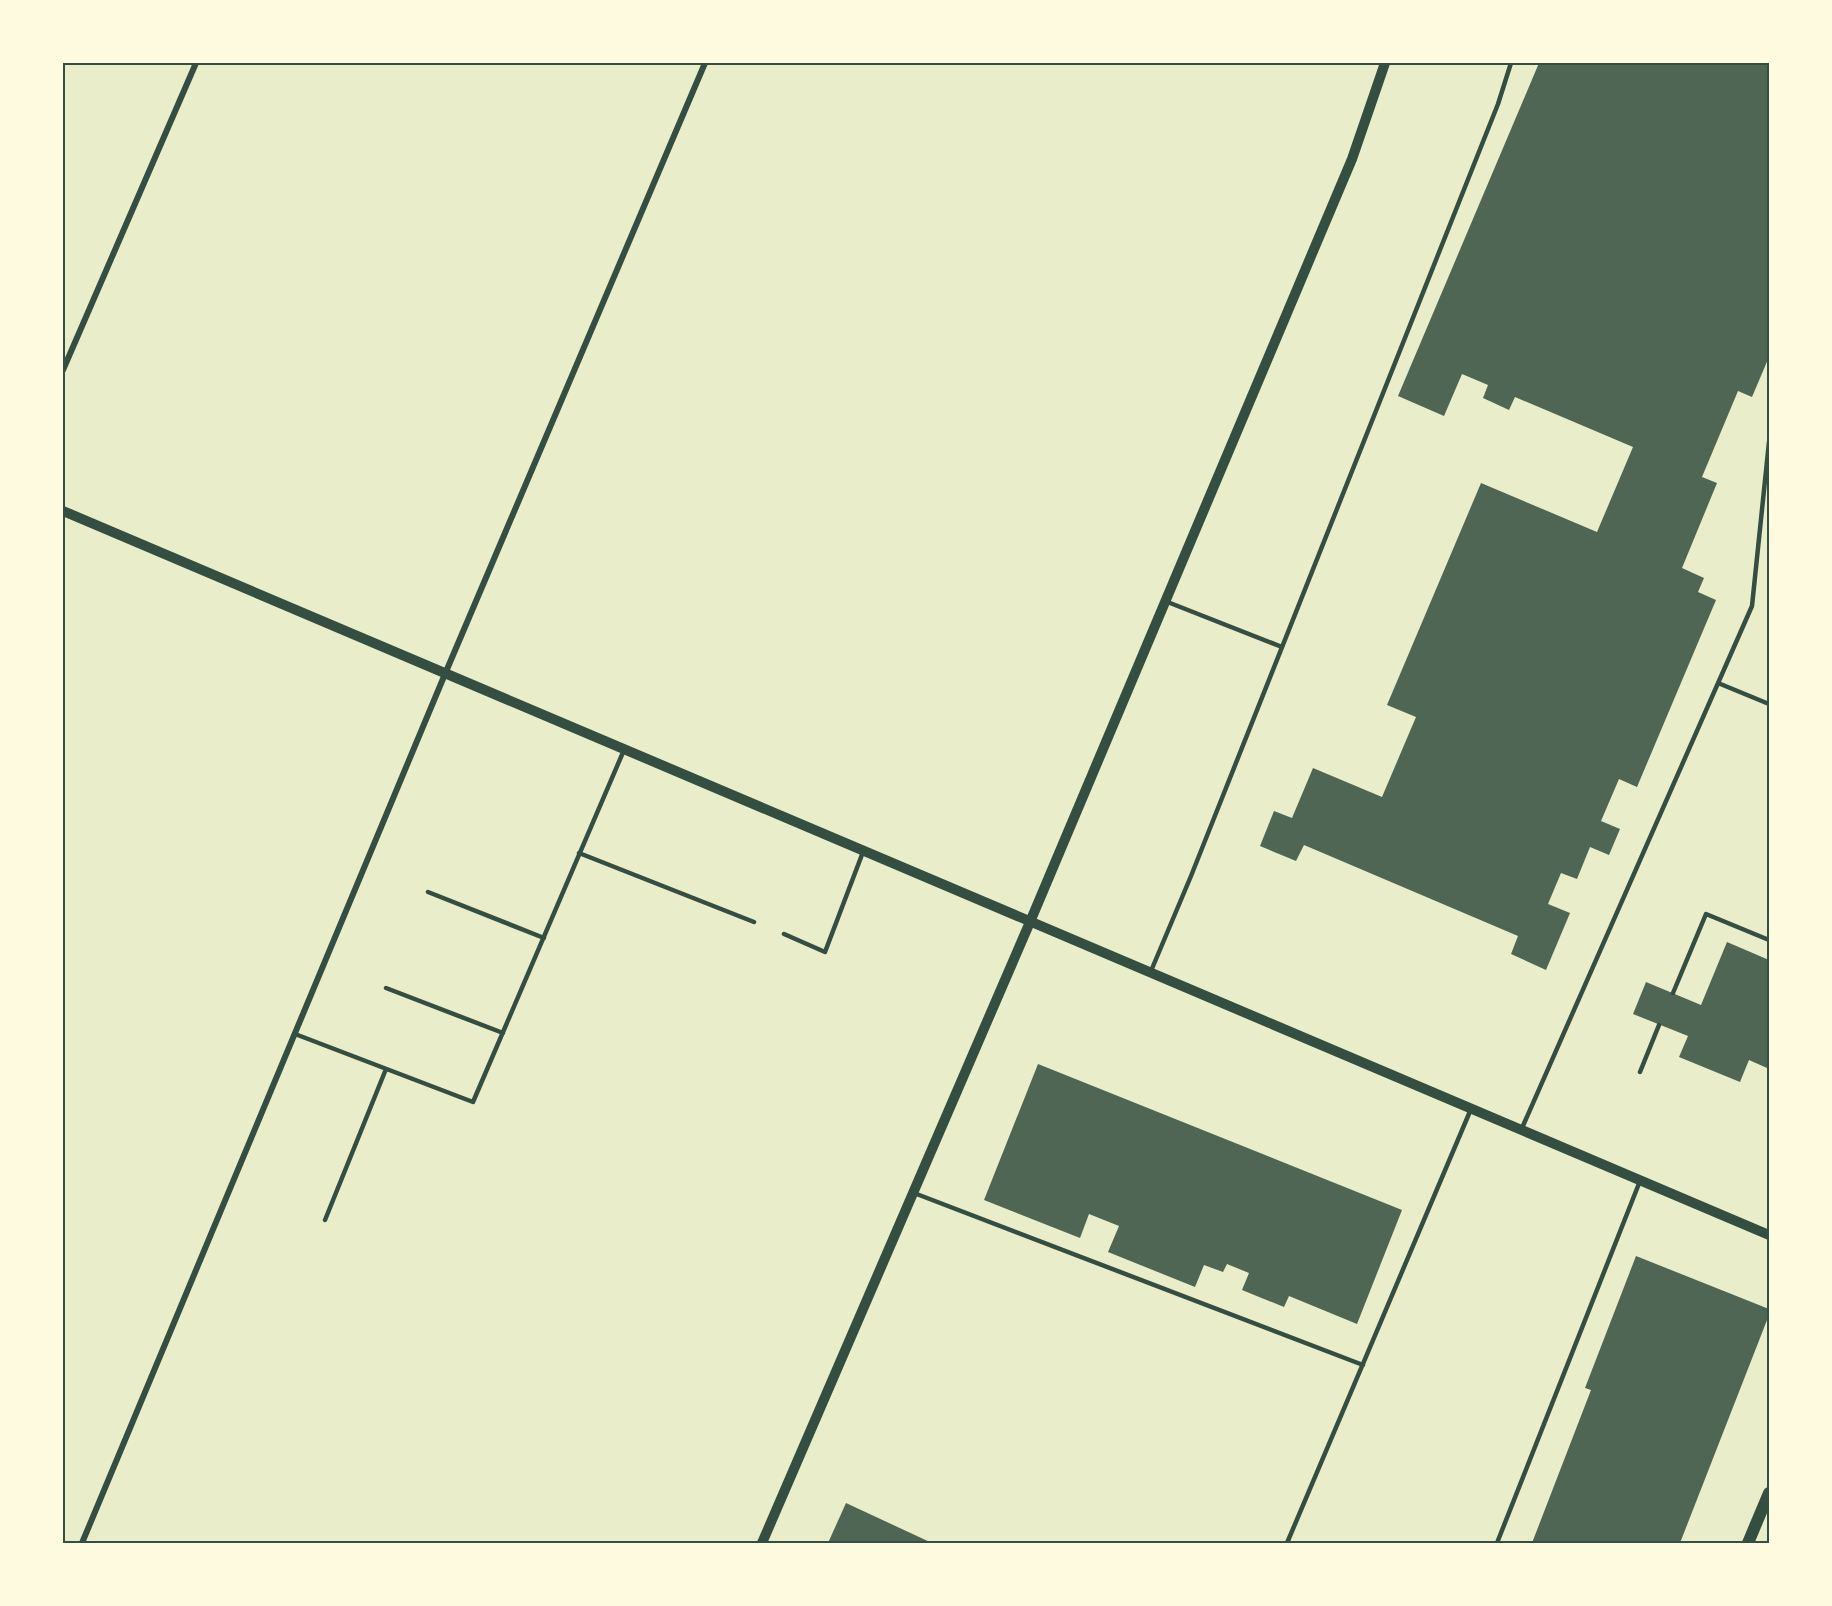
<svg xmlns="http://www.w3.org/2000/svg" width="1832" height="1606" font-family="'PT Sans',sans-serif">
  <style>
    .building { fill: #4f6655 }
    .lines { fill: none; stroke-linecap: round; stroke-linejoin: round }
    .service { stroke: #344e41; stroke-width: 4.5 }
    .minor { stroke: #344e41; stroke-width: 6 }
    .tertiary { stroke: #344e41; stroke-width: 10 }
    .secondary { stroke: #344e41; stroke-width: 12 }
    .neatline { fill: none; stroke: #344e41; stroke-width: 2 }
  </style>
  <rect width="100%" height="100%" fill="#e9edc9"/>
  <!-- building -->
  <path class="building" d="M1539 63H1769V357L1752 397 1738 391 1702 477 1717 483 1682 568 1704 578 1698 592 1716 600 1637 787 1619 779 1601 821 1620 829 1609 855 1590 847 1577 879 1561 873 1548 904 1570 913 1546 970 1511 954 1518 936 1304 845 1296 861 1260 846 1274 811 1292 818 1313 768 1382 797 1416 717 1387 705 1481 483 1597 532 1633 447 1515 397 1509 410 1483 398 1488 385 1462 374 1444 416 1398 396Z
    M1727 942 1769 960V1064L1767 1068 1749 1060 1740 1082 1679 1057 1688 1036 1633 1014 1646 982 1701 1005Z
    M1038 1064 1402 1210 1357 1324 1289 1296 1284 1307 1242 1290 1249 1273 1227 1264 1223 1272 1204 1265 1195 1287 1108 1252 1119 1226 1089 1214 1080 1238 984 1200Z
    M1636 1256 1769 1309V1315L1680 1543H1532L1591 1390 1585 1388Z
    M846 1503 932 1543H828Z"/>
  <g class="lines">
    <!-- service -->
    <path class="service" d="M1165 601 1282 647
      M1718 683 1769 704
      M579 853 754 922
      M428 892 544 938
      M784 934 825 952 863 852
      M1151 971 1191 876 1498 104 1511 63
      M386 988 503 1033
      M1673 993 1706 914 1769 940
      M295 1034 473 1102 624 750
      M1640 1072 1659 1025
      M1522 1128 1752 606 1769 442
      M914 1193 1363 1365
      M325 1220 386 1069
      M1287 1543 1471 1109
      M1497 1543 1640 1181"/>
    <!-- minor -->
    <path class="minor" d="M63 370 196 63
      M82 1543 445 674 705 63"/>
    <!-- tertiary -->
    <path class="tertiary" d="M63 511 1769 1235
      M762 1543 1030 922 1352 159 1385 63"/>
    <!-- secondary -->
    <path class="secondary" d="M1748 1543 1769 1493"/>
  </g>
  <!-- border -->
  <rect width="1832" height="1606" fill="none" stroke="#fefae0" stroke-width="129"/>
  <rect x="64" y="64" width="1704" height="1478" class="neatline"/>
</svg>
